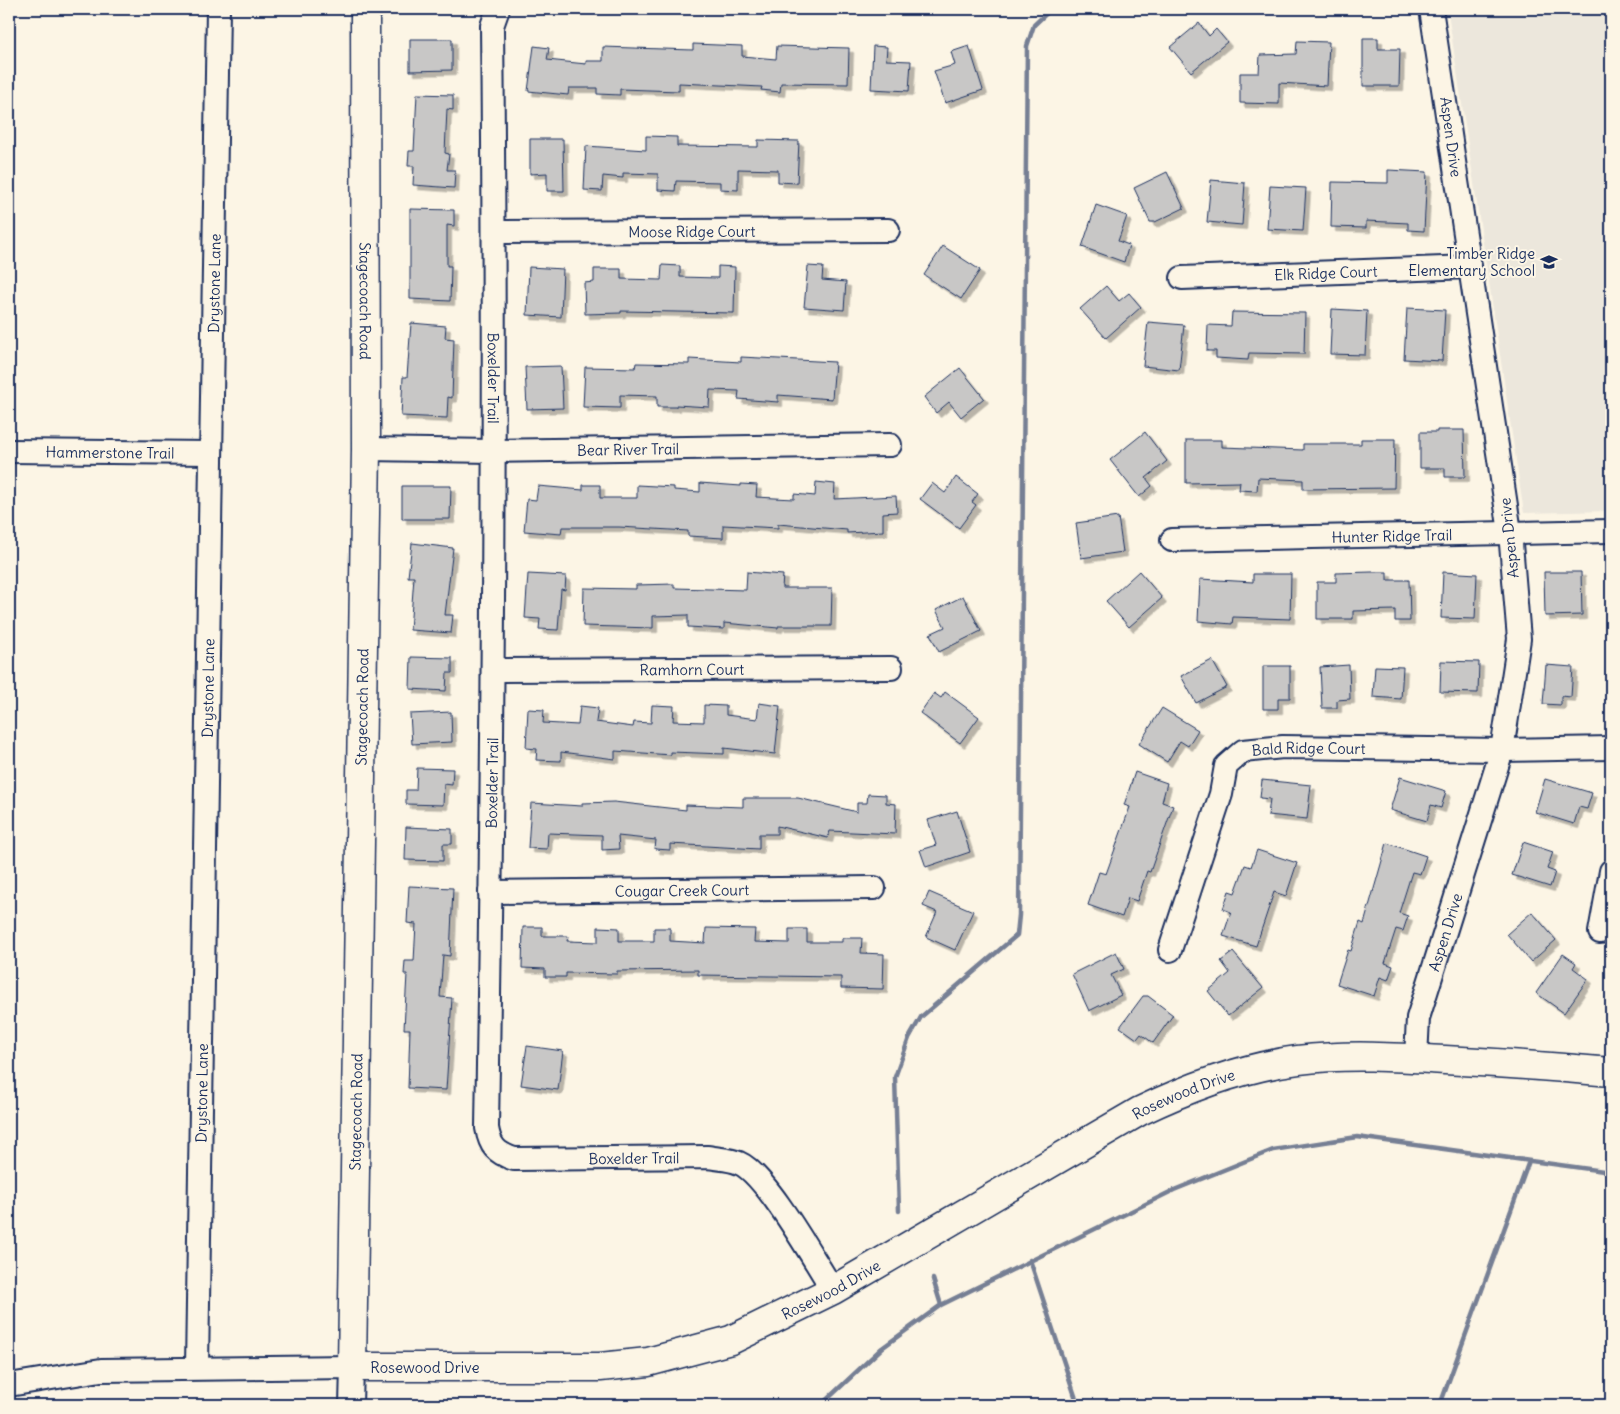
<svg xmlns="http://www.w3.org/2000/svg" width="1620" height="1414" font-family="Delius,sans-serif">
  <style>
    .built { fill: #ece7dc }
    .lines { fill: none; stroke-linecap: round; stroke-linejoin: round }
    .stream { stroke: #767f94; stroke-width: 4.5 }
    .building { fill: #c8c7c6; stroke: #1b2f5e; filter: url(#shadow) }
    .minor-casing { stroke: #1b2f5e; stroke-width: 26 }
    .major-casing { stroke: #1b2f5e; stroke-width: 31 }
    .minor { stroke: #fcf5e5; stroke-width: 22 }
    .major { stroke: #fcf5e5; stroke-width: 28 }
    .labels { text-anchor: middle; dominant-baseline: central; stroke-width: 4; stroke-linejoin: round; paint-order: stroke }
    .street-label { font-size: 15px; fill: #1b2f5e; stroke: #fcf5e5 }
    .poi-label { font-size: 15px; fill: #1b2f5e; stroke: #fcf5e5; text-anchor: end }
  </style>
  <defs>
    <filter id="shadow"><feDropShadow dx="4.5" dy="4.5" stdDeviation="0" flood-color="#0004"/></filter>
  </defs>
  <rect width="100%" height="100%" fill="#fcf5e5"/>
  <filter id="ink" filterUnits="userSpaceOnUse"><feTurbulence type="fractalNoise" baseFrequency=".02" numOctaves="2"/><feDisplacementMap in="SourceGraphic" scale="10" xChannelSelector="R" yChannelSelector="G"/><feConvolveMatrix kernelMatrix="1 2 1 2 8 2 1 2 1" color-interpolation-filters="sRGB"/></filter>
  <g filter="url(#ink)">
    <!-- built -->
    <path class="built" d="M1456 9H1611V511L1524 513 1448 12Z"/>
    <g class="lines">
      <!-- stream -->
      <path class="stream" d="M899 1211 895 1077 909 1038 921 1017 1017 935 1019 915 1027 46 1034 25 1051 9
        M1030 1260 1078 1405
        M933 1279 941 1305
        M821 1405 882 1348 941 1305 1174 1190 1273 1150 1357 1137 1611 1172
        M1440 1405 1529 1161"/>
    </g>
    <!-- building -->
    <path class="building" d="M1199 23 1209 36 1216 29 1227 42 1191 72 1170 47Z
      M1363 38H1378V49H1400L1399 86H1363Z
      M410 39H452V70L410 71Z
      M1297 41 1329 42 1327 86 1279 83V104L1240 103V73H1259L1260 55 1296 54Z
      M693 44 742 46V56L776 59 777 46 849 48 848 84 781 83 780 92 761 90 762 87 679 83V91L620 89V95L597 94V88H569L568 95 528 91 534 46 549 48 547 60 586 64V61H603V47L693 50Z
      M873 46 887 47 886 60 911 61 909 91 871 89Z
      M969 46 983 90 945 103 934 71 955 65 951 52Z
      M417 94 453 95V110L447 109 445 153 449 154 447 170H455L454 188 413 185 414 166H408L409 151H414Z
      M646 136 677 137V146L758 147V140L799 141 797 183 778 182V170L738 169V190L720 189V182L676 181 675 191 658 190V174L623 173V178L603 176 602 191 584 190 586 146 646 150Z
      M530 139H563L564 191H547V173L530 174Z
      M1388 170 1427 172 1424 231 1408 230V223L1366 221V228L1331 227 1332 182 1388 183Z
      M1167 172 1184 208 1155 222H1150L1134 188Z
      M1211 180 1245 183 1242 225 1207 222Z
      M1270 186 1306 188 1303 231 1267 229Z
      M1096 205 1127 216 1118 241 1129 245 1124 262 1082 247Z
      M410 209 454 210V226L447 225V266H451L450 301 410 299Z
      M943 246 980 270 961 299 924 275Z
      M662 265 680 266V277L718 278V266L735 267 734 313 621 311V313L585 314 584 283 594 282V269H621V279L661 280Z
      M808 266 823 267 822 280 846 282 844 310 804 307Z
      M529 267 563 269 561 317 527 315Z
      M1106 286 1119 301 1129 293 1141 307 1106 338 1080 309Z
      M1407 308 1445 310 1442 361 1404 359Z
      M1332 309 1367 311 1365 355 1330 354Z
      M1232 312 1305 313 1304 354 1249 353 1248 360 1216 358V351H1207L1208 325 1231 326Z
      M1148 322 1184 325 1179 370 1143 366Z
      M411 323 446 326 445 338 454 339 452 398 448 397 447 418 401 416 403 377H407Z
      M741 357 835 362 832 399 778 395V402L738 399 739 391 710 390 709 407 676 405V407H657V396L620 395V408L583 407 585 367 635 368 636 363 689 364V359L741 362Z
      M561 366 563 408 527 409 525 367Z
      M960 368 984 398 961 417 949 402 936 413 924 397Z
      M1437 430H1464L1465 477H1445V468H1420V432H1437Z
      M1145 432 1167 461 1146 478 1152 486 1139 497 1110 460Z
      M1361 439H1395L1394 488 1303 489V480L1258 478 1257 491 1239 490 1240 482 1186 483V440H1222V447L1303 450V444H1361Z
      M956 477 978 494 972 502 976 505 959 528 920 499 932 483 945 493Z
      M816 482 835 484 834 499 896 496 897 512 883 513V531L847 533V530L778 524V528L723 525V538L688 536V531L619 527H562L561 534 524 531 527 499 536 500 538 486 583 490V485H600V498H637V485L674 487V490L700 492V483L741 486V484L757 485 756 497 794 499V494L815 496Z
      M402 486H451L450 519H402Z
      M1118 517 1123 552 1081 558 1076 523Z
      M412 543 453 548 445 615H453L451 633 410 630 414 577H408Z
      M1139 571 1162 598 1129 627 1106 601Z
      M747 572 783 575 782 588H832L831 626H778V628L724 623V629L688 627V615L653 616V628L583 626 584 588 636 589V585L674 584V588L746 590Z
      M1372 572H1387V580H1409L1410 621H1395V610L1353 611V619H1317V582H1336V573Z
      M1443 572 1477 574 1475 619 1441 618Z
      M1544 572H1581L1582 615 1545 616Z
      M528 574 566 576 565 590 561 589 558 630 539 629 540 619 525 618Z
      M1253 574H1291L1290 619 1233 617 1232 624 1198 621 1200 579 1253 582Z
      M963 596 981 631 939 652 930 634 945 627 936 610Z
      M411 657 452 658V673H447L446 691 410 689Z
      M1212 660 1227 687 1196 703 1181 676Z
      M1441 661 1479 662 1478 693 1440 692Z
      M1349 665 1350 699 1337 700V708H1322L1320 667Z
      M1546 665 1573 667 1571 697 1561 696V705L1543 704Z
      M1263 666H1290V698H1278V709H1263Z
      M1375 666 1403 667 1401 699 1373 697Z
      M945 692 979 717 960 743 920 713 934 693 941 698Z
      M759 703 780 706 775 754 724 748V754L671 752V755L615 751V759L561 752V761L536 760 537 749 526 748 528 709 544 710 543 723 578 725 580 706 598 708 596 722 633 727 634 722 651 723 652 705 674 706 673 721 704 722V705L726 706V715L757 719Z
      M1162 708 1198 730 1188 746 1180 741 1167 762 1139 744Z
      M451 712 452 742 412 744 410 714Z
      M417 768 453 769 452 785 444 784 443 805 406 804V790H416Z
      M1135 772 1167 783 1162 802 1173 806 1150 872 1147 871 1137 901 1128 898 1122 917 1088 905 1099 872 1106 874 1130 807 1124 805Z
      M1400 777 1446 791 1441 808 1431 805 1427 821 1390 810Z
      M1545 779 1592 793 1587 809 1579 807 1574 824 1535 812Z
      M1262 780 1311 785 1307 819 1268 815 1270 799 1260 798Z
      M868 794 886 795V803L896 804 895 834 830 831 828 838 777 826V834H759V849L670 844V850L655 849 656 840 618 836 619 849 602 850V835L548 833 547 849 528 848 531 803 582 806V803L614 802 686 810V805L743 807V798H798L857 812V803H867Z
      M957 811 970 852 926 867 920 850 936 845 928 820Z
      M406 827 452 829V844H443V861L405 860Z
      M1523 842 1553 852 1547 869 1555 872 1550 887 1512 875Z
      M1387 843 1426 856 1420 874 1412 872 1399 913 1408 916 1403 931 1396 929 1385 963 1393 966 1388 980 1380 977 1374 996 1337 984 1348 950 1351 951 1360 922 1364 924Z
      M1257 850 1297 863 1286 896 1274 892 1256 946 1223 936 1231 912 1223 909 1229 891 1235 893 1245 865 1251 867Z
      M409 886 453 888 450 956 443 955 440 997 452 998 446 1090 408 1088 410 1029H404L407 974H404L405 961H414L416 924 407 923Z
      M929 892 973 911 955 950 926 937 937 912 923 906Z
      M1532 912 1556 940 1531 962 1507 934Z
      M523 927H542V936H568L567 941 598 942V927L619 928V941H654V928H670V941L705 943 706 928 755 929 754 942 789 943V929H807V942H842V938H862L861 953 884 954 883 989 841 988V977L698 975V970L617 971V974L566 973V977H545V969L522 968Z
      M1116 952 1124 969 1111 975 1121 995 1089 1011 1072 974Z
      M1233 952 1263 988 1228 1016 1208 991 1230 973 1221 961Z
      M1563 954 1576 963 1573 968 1588 979 1564 1013 1536 993Z
      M1143 996H1148L1173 1015 1153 1043 1141 1034 1137 1039 1120 1027Z
      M527 1046 563 1051 558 1090 521 1085Z"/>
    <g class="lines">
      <!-- minor casing -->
      <g class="minor-casing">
        <g id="minor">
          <path id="s1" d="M498 9 492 26C496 393 493 761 487 1128 490 1146 496 1153 514 1159L708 1157C718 1159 730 1159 739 1163 766 1174 815 1262 833 1290"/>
          <path id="s2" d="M494 232 888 230"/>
          <path id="s3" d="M1182 278 1470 267"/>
          <path id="s4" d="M366 449 493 451 890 445"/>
          <path id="s5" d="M9 451 211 453"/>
          <path id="s6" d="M1172 540 1611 531"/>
          <path id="s7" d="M493 670 891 668"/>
          <path id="s8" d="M490 892 874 888"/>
          <path d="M1600 932 1611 871"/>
          <path id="s9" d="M1170 950 1221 794 1226 766 1243 751 1283 747 1502 750 1611 748"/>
          <path id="s10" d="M1416 1058 1418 1018 1502 750 1519 639 1510 532 1431 9"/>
          <path id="s11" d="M197 1367 218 9"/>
          <path d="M9 1385 101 1370 352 1367 351 1405"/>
        </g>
      </g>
      <!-- major casing -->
      <g class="major-casing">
        <g id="major">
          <path id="s12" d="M365 9 366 449 352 1367H600L648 1362 731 1340 833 1290 1140 1111C1190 1087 1242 1067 1298 1060 1346 1054 1396 1057 1445 1060 1501 1063 1556 1067 1611 1072"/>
        </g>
      </g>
      <!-- minor -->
      <use href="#minor" class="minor"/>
      <!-- major -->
      <use href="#major" class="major"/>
    </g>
  </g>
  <!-- icons -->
  <defs>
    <g id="school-bare" transform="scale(1.35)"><path d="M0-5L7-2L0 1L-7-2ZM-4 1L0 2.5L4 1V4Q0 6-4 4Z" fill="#1b2f5e" stroke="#fcf5e5" stroke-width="2.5" paint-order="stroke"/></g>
  </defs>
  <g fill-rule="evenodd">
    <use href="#school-bare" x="1549" y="262"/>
  </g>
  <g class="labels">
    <!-- street labels -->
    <g class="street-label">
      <text transform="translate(1451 137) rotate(82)">Aspen Drive</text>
      <text stroke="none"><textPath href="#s2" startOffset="198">Moose Ridge Court</textPath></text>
      <text stroke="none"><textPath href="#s3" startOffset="144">Elk Ridge Court</textPath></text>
      <text stroke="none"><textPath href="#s11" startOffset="1084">Drystone Lane</textPath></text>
      <text stroke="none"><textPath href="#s12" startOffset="292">Stagecoach Road</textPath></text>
      <text stroke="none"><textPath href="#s1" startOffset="370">Boxelder Trail</textPath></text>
      <text stroke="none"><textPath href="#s4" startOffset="262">Bear River Trail</textPath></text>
      <text stroke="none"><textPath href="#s5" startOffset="101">Hammerstone Trail</textPath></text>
      <text stroke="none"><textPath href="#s6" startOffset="220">Hunter Ridge Trail</textPath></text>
      <text transform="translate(1509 538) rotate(-96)">Aspen Drive</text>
      <text stroke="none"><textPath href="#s7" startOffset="199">Ramhorn Court</textPath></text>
      <text stroke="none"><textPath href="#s11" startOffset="679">Drystone Lane</textPath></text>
      <text transform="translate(362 707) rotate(-89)">Stagecoach Road</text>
      <text stroke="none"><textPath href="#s9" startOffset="281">Bald Ridge Court</textPath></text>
      <text transform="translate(492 783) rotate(-89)">Boxelder Trail</text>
      <text stroke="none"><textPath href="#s8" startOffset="192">Cougar Creek Court</textPath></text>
      <text stroke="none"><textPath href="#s10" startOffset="130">Aspen Drive</textPath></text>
      <text stroke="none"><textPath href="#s11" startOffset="274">Drystone Lane</textPath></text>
      <text stroke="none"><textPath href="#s12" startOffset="2256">Rosewood Drive</textPath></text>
      <text transform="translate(356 1112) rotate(-89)">Stagecoach Road</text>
      <text stroke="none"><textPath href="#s1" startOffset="1284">Boxelder Trail</textPath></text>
      <text stroke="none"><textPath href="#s12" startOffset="1852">Rosewood Drive</textPath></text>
      <text stroke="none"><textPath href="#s12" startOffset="1431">Rosewood Drive</textPath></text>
    </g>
    <!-- poi labels -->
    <g class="poi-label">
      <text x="1535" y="253">Timber Ridge<tspan x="1535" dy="17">Elementary School</tspan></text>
    </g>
  </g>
  <!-- margin -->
  <rect width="1620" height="1414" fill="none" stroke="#fcf5e5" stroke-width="30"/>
  <rect x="15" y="15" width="1590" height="1384" fill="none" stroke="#1b2f5e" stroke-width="2" filter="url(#ink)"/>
</svg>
